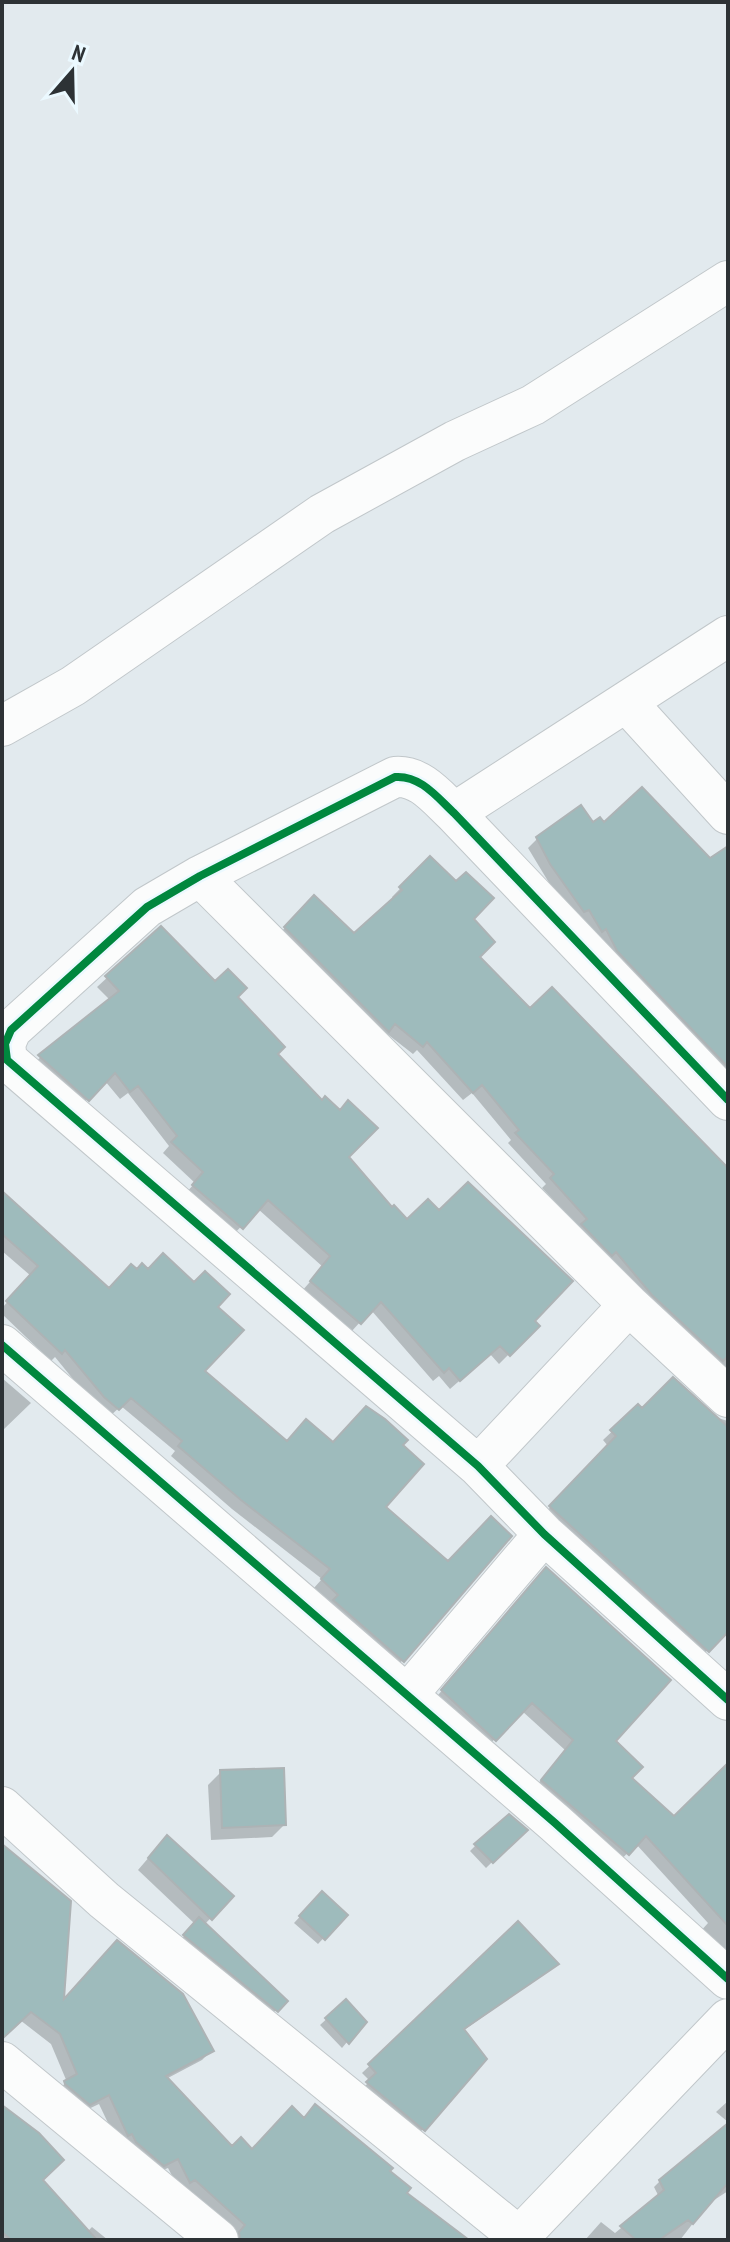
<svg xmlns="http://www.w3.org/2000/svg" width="730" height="2242" font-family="'PT Sans Narrow',sans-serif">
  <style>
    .shadow { fill: #0003 }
    .building { fill: #9ebbbc; stroke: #adb3b5; stroke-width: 2 }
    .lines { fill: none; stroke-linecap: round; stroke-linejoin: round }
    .minor-casing { stroke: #c1c7ca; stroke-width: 42 }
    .minor { stroke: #fbfcfc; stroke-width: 40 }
    .cycleway-casing { stroke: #ebf9ff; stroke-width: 13 }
    .cycleway { stroke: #00873e; stroke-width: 8 }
  </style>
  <rect width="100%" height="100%" fill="#e2eaee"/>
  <!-- shadow -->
  <path class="shadow" d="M592 824 728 864V1088L560 901 528 848 537 839Z
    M430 858 472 919 477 957 530 1010 728 1171V1386L542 1188 546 1184 508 1143 511 1140 472 1093 463 1100 417 1050 413 1054 386 1033 379 1040 276 937 314 898 354 936 394 900 392 897Z
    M161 928 215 984 235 997 346 1157 392 1209 537 1326 499 1364 490 1354 450 1389 439 1376 433 1381 371 1310 351 1332 302 1291 323 1267 258 1209 232 1236 184 1195 195 1183 163 1153 169 1146 128 1093 120 1099 105 1081 79 1108 30 1066 110 1000 97 987Z
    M2 1194 109 1290 216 1307 202 1371 286 1443 400 1446 383 1507 447 1564 509 1536 394 1670 313 1589 322 1579 232 1509 171 1456 175 1451 121 1406 109 1417 95 1406 55 1357 51 1361 2 1314V1308L31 1276 2 1251Z
    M2 1378 31 1403 2 1431Z
    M638 1407 642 1411 711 1416 728 1421V1636L724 1633 699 1659 542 1516 608 1446 603 1440Z
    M537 1579 629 1778 674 1819 728 1765V1964L700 1932 708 1923 636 1844 618 1863 533 1790 565 1750 522 1711 485 1749 433 1701Z
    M221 1772 284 1825 272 1837 211 1840 208 1785Z
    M525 1830 486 1868 470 1851 476 1845Z
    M2 1844 62 2003 212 2050 202 2060 166 2079 232 2149 252 2151 303 2120 387 2171 404 2193 469 2240H234L180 2191 168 2168 153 2174 118 2144 99 2104 80 2113 55 2092 67 2082 51 2044 20 2020 2 2036Z
    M156 1849 231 1897 204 1925 285 2001 265 2021 174 1947 195 1924 138 1870Z
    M322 1893 345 1915 318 1944 294 1923Z
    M518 1924 556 1964 463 2031 423 2129 416 2137 361 2090 370 2081 362 2073Z
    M346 2001 347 2042 342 2048 320 2025Z
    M728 2101V2122L716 2112Z
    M2 2119 41 2180 87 2232 92 2227 108 2240H2Z
    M728 2125V2191L708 2204 680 2240H585L601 2222 615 2233 659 2197 654 2187 660 2181Z"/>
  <!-- building -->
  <path class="building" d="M642 787 710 858 728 846V1067L617 951 606 929 602 932 589 910 584 912 550 864 536 837 581 805 593 822 600 817 604 822Z
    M430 856 456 881 466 872 494 898 474 919 495 942 480 957 530 1008 552 987 728 1168V1356L723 1361 652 1295 616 1252 612 1256 581 1224 587 1219 550 1178 554 1174 515 1133 519 1130 482 1085 473 1093 427 1042 423 1047 395 1024 389 1032 284 927 314 895 354 933 402 890 399 887Z
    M161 926 215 981 228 969 247 988 238 997 285 1047 278 1054 322 1100 325 1096 340 1110 348 1100 378 1128 349 1157 392 1207 394 1205 407 1219 428 1199 439 1210 468 1182 573 1281 535 1321 540 1326 510 1356 500 1346 460 1381 449 1368 444 1373 381 1302 361 1324 310 1281 330 1256 268 1200 243 1229 192 1185 203 1172 171 1142 177 1136 138 1086 130 1092 115 1073 89 1101 38 1055 119 991 105 976Z
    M2 1191 109 1288 131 1264 137 1269 142 1263 148 1269 163 1253 194 1282 205 1271 230 1294 218 1307 244 1330 205 1371 287 1441 306 1419 333 1442 366 1406 385 1419 408 1440 403 1445 424 1464 386 1507 448 1561 491 1516 512 1536 404 1662 333 1600 338 1595 321 1579 330 1569 241 1500 178 1446 182 1441 131 1398 119 1410 104 1397 65 1350 62 1354 6 1301 38 1266 2 1234Z
    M673 1377 728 1427V1632L709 1652 549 1506 616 1436 610 1430 638 1404 642 1408Z
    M546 1567 671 1680 616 1741 643 1767 632 1778 674 1816 728 1763V1926L646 1836 629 1855 541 1780 573 1740 532 1703 496 1741 441 1690Z
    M284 1768 286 1825 222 1828 220 1770Z
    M509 1814 528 1830 493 1863 474 1844Z
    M167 1835 234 1896 212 1920 148 1858Z
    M2 1844 71 1901 64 1999 117 1940 183 1994 214 2051 166 2076 232 2146 241 2137 252 2149 292 2106 304 2118 315 2104 393 2168 390 2171 411 2188 407 2193 469 2240H240L239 2232 245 2225 195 2180 190 2183 178 2159 164 2166 136 2142 132 2134 128 2136 109 2095 90 2105 65 2084 64 2081 77 2074 60 2034 31 2012 2 2039Z
    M322 1891 348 1915 325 1940 299 1916Z
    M199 1917 288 2001 278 2012 183 1935Z
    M518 1921 559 1964 464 2029 487 2059 425 2131 366 2082 376 2073 368 2064Z
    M346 1999 367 2022 349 2044 325 2018Z
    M2 2105 39 2133 64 2160 43 2180 97 2240H11L2 2232Z
    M728 2123V2183L693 2224 688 2220 659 2240H636L620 2226 664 2190 659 2180Z"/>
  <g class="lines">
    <!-- minor casing -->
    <g class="minor-casing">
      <path id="minor" d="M628 704 728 814
        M2 726 73 686 322 514 455 441 533 405 728 281
        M454 813 728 636
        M200 876 629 1305 728 1397
        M728 1100 454 813C437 797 420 775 395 777L200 876 147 907 11 1030 5 1044 7 1060 478 1466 544 1534 728 1700
        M2 1345 555 1823 728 1979
        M478 1466 629 1305
        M407 1695 544 1534
        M2 1807 104 1900 523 2240
        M2 2062 218 2240
        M519 2237 728 2019"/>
    </g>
    <!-- minor -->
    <use href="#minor" class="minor"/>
    <!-- cycleway casing -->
    <g class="cycleway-casing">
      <path id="cycleway" d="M728 1100 454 813C437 797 420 775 395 777L200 876 147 907 11 1030 5 1044 7 1060 478 1466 544 1534 728 1700
        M2 1345 555 1823 728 1979"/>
    </g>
    <!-- cycleway -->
    <use href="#cycleway" class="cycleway"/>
  </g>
  <!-- border -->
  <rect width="730" height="2242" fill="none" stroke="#2d3235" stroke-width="8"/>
  <!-- north arrow -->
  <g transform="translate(72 72) rotate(20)" stroke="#ebf9ff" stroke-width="6" paint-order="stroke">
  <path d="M0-6L14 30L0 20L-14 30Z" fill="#2d3235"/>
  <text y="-12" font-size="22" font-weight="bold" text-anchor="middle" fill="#2d3235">N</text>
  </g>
</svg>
